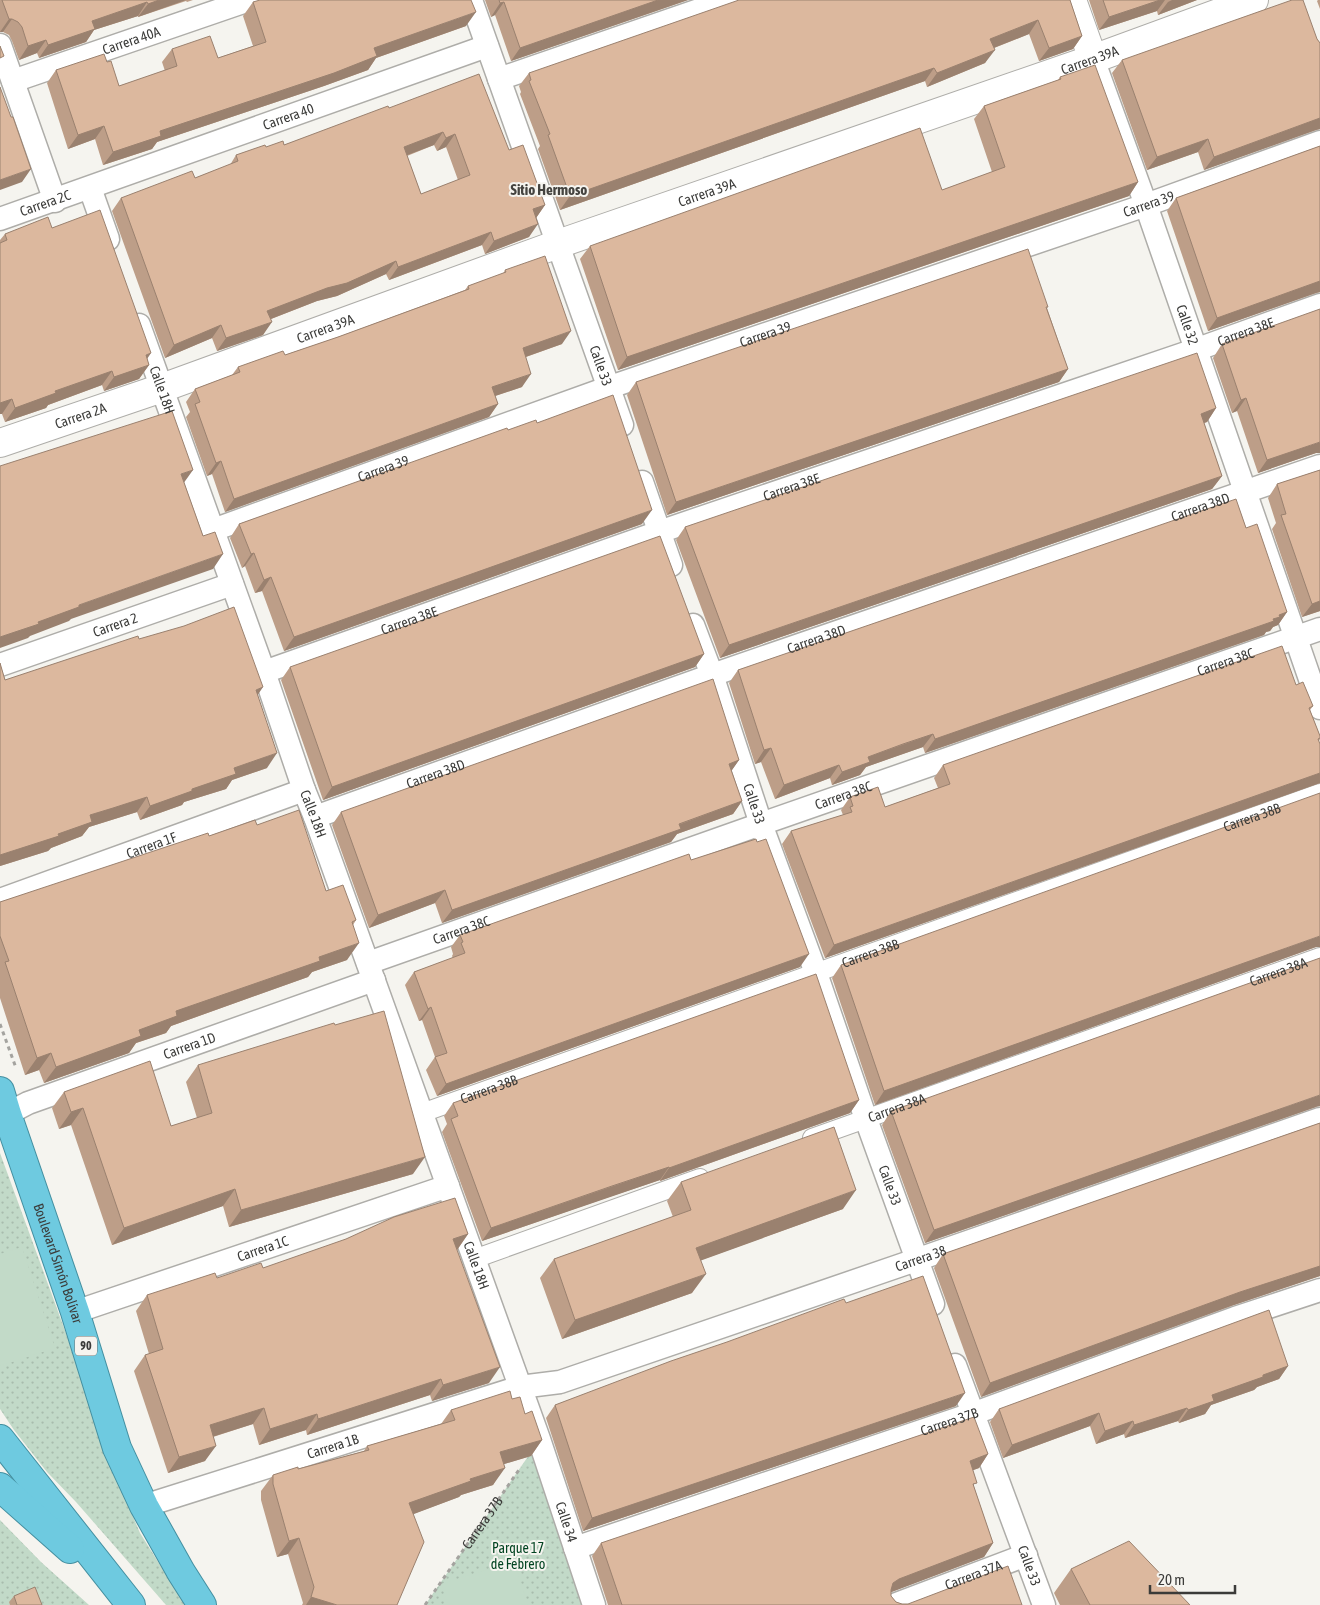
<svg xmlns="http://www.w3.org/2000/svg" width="1320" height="1605" font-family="'Asap Condensed',sans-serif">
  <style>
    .grass { fill: url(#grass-dots) }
    .pitch { fill: #c2dac8 }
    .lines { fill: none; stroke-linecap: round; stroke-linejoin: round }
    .pedestrian-casing { stroke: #aeada9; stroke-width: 20 }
    .minor-casing { stroke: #aeada9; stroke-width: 25 }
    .tertiary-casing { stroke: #aeada9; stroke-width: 30 }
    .trunk-casing { stroke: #448fa0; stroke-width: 30 }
    .path { stroke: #a4a39f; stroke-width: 3; stroke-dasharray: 4 4; stroke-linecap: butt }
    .pedestrian { stroke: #fff; stroke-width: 18 }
    .minor { stroke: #fff; stroke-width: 22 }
    .tertiary { stroke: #fff; stroke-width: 28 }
    .trunk { stroke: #6ecae0; stroke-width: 28 }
    .wall { fill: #bd9e88; fill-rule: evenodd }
    .shaded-wall { fill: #9a816f }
    .building { fill: #dcb89e; stroke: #9a816f; fill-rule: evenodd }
    .labels { text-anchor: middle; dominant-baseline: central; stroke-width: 4; stroke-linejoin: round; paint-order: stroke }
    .shield { fill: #f5f4ef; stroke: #737270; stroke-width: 1 }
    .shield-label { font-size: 12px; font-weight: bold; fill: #3b3b39 }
    .street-label { font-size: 14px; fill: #3b3b39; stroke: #f5f4ef }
    .park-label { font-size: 14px; fill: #034422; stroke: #f5f4ef }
    .neighbourhood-label { font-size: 15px; font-weight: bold; fill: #44433f; stroke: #f5f4ef }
  </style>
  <defs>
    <pattern id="grass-dots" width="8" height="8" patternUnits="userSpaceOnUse" patternTransform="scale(1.25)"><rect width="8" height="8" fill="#c2dac8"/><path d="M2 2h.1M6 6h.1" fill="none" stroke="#a8bcad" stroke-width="1.8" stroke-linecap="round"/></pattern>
  </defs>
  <rect width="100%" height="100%" fill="#f5f4ef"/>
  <!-- grass -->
  <path class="grass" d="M0 1153 67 1336 111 1465 140 1533 185 1605H166L76 1502 47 1472 14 1430 0 1409Z
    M536 1445 584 1605H425Z
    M0 1520 41 1562 89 1605H0Z"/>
  <!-- pitch -->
  <path class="pitch" d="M22 1247 55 1348 0 1366V1254Z
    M514 1561 528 1605H448L441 1584Z"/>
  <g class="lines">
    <!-- pedestrian casing -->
    <g class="pedestrian-casing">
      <g id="pedestrian">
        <path id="s2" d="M422 1113 1320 793"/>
        <path id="s3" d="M812 1138 1320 957"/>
        <path d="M474 1259 700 1178"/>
      </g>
    </g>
    <!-- minor casing -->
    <g class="minor-casing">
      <g id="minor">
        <path id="s4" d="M471 0 622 425"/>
        <path d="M0 45 55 201"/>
        <path id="s5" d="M1093 59 1146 205 1320 708"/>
        <path d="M499 79 728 0"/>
        <path id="s6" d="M13 81 249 0"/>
        <path d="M90 188 108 239"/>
        <path id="s7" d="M0 219 487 46"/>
        <path id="s8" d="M139 325 264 672 304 790 315 817 539 1439 594 1605"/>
        <path d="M642 482 671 565"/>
        <path id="s9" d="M213 530 610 387 1146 205 1320 142"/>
        <path id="s10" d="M693 625 712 675 761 824 816 973 866 1119 933 1304"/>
        <path id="s11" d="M0 665 232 584"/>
        <path id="s12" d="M264 672 659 532 1195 350 1320 305"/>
        <path id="s13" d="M315 817 712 675 1320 466"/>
        <path id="s14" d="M0 900 304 790"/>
        <path id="s15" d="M368 963 761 824 1320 629"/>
        <path id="s16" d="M7 1114 28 1103 374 980"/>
        <path id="s17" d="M75 1312 448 1186"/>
        <path id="s18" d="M955 1365 1044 1605"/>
        <path id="s19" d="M144 1506 520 1387 560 1382 916 1260 1320 1119"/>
        <path id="s20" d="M575 1548 972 1414 1235 1318 1320 1290"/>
        <path id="s21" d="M894 1605 1026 1555"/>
      </g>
    </g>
    <!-- tertiary casing -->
    <g class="tertiary-casing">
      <g id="tertiary">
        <path d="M1072 0 1093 59"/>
        <path id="s22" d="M0 443 162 388 558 244 1093 59 1254 0"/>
      </g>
    </g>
    <!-- trunk casing -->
    <g class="trunk-casing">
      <g id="trunk">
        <path id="s23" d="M0 1091 7 1114 75 1312 117 1448 144 1506 181 1572 202 1605"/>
        <path d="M0 1439 131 1605"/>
        <path d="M0 1487 70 1549"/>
      </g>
    </g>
    <!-- path -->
    <g class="path">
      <path d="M0 1024 16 1068"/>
      <path id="s1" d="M425 1605 521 1467"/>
    </g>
    <!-- pedestrian -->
    <use href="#pedestrian" class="pedestrian"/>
    <!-- minor -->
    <use href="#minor" class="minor"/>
    <!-- tertiary -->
    <use href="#tertiary" class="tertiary"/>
    <!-- trunk -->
    <use href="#trunk" class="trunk"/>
  </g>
  <!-- wall -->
  <path class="wall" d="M0 0H193L187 2 186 1 138 17V16L94 30 86 42 39 58 37 53 19 60 12 41 9 35 3 32H0Z
    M485 0H688L511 61 495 15 491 17Z
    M1070 0 1082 36 1073 49 1039 61 1029 34 994 48 985 63 927 87 925 81 560 210 538 149 540 146 520 94 521 92 519 86 529 73Z
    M1089 0H1197L1158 15 1157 11 1099 30Z
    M1318 0H1320V9L1317 1Z
    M253 2 466 26 376 58 368 70 324 86 157 142 152 149 103 165 95 139 68 149 47 83 56 70 107 62 119 86 165 71 162 62 172 49 218 58 253 46 243 16Z
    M1317 39 1320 43V129L1316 130 1204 170 1198 152 1147 170 1112 73 1122 60Z
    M1060 77 1138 182 1129 196 618 370 580 259 590 246 942 190 992 172 974 119 984 106 1058 80Z
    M389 108 509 150 545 205 536 218 529 237 485 254 482 245 389 280 386 274 337 296 317 301 271 319 263 335 217 351 212 338 165 358 112 211 121 198 195 178 230 165 236 155 266 147 284 145ZM434 145 437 151 446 147 458 180 421 194 407 156Z
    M1320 146V292L1316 293 1208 331 1167 211 1176 198Z
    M52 228 147 358 149 365 139 379 104 391 102 385 48 405 46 408 5 422 2 414H0V240L5 234Z
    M505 270 562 344 526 357 522 387 495 396 498 404 489 417 225 512 212 474 207 476 186 417 190 412 186 402 195 389 232 375 238 367 285 355 338 337 465 290 468 286 503 274Z
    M1048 307 1047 308 1068 369 1059 382 667 515 627 395 636 382Z
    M1222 344 1316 453 1258 473 1237 411 1232 413 1213 358Z
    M1216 408 1207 422 1204 423 1222 476 1212 489 720 658 676 540 685 527Z
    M537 423 642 524 284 651 262 591 255 593 245 566 242 568 230 538 239 524 508 430Z
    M1320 470V611L1302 617 1272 529 1276 523 1268 498 1277 484Z
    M1246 528 1287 612 1278 625 1273 627 1270 631 1266 632 1264 635 925 753 923 747 894 757 866 767 860 775 832 785 830 778 775 799 761 762 755 764 729 683 738 670Z
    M139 639 258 695 267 768 232 780 226 789 184 802 182 805 140 820 137 812 89 827 82 836 51 848 48 851 0 866V663L5 680Z
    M704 654 695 667 323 800 281 680 290 667Z
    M1296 685 1313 706 1310 710 1320 736V739L1319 741 1320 783 825 958 782 844 791 831 843 815 841 810 850 797 885 807 938 788 934 778 943 765Z
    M739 760 731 771 742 801 733 814 677 834 671 842 442 923 435 903 369 928 332 825 341 812Z
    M257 825 356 920 353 925 347 960 312 972 308 977 171 1026 166 1033 136 1043 129 1053 44 1083 39 1070 25 1075 0 998V902L209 836Z
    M691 860 800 967 437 1096 426 1070 435 1057 422 1020 419 1021 405 985 414 972 453 958 452 956 453 954 451 947 460 935Z
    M1316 947 875 1105 832 978 841 965Z
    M198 1065 413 1174 229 1227 223 1206 112 1245 71 1125 59 1129 52 1108 64 1092 171 1126 197 1118 186 1082Z
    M859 1100 850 1113 660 1181V1180L603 1199 482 1241 442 1132 447 1124 444 1116 453 1103Z
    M1316 1107 925 1243 882 1125 891 1111Z
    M1320 1123V1276L1231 1306 981 1397 934 1268 943 1254Z
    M681 1182 843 1209 701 1260 692 1293 562 1339 540 1278 554 1259 673 1217 667 1201Z
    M468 1234 457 1250 489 1383 432 1401 430 1395 307 1435 306 1430 259 1445 253 1424 213 1437 205 1461 168 1473 134 1371 145 1355 149 1354 136 1311 147 1295 217 1278 263 1268Z
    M846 1303 956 1406 583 1531 546 1418 555 1405Z
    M1288 1366 1279 1379 1257 1387 1254 1390 1211 1405 1205 1414 1179 1423 1178 1421 1125 1438 1124 1434 1096 1444 1090 1426 1003 1458 990 1422 999 1409Z
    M512 1399 525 1414 542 1440 531 1456 504 1464 493 1485 461 1495 459 1497 413 1514 397 1605H302L303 1603 288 1554 277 1557 261 1500V1491L273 1475 298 1469 364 1451 367 1446 441 1424 451 1410Z
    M988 1454 979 1468 973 1470 974 1487 993 1543 984 1557 891 1592V1596L896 1602 902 1604 1022 1605H608L592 1556 601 1543Z
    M1071 1569 1190 1605H1060L1054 1593Z
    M14 1596 42 1605H10L9 1602Z"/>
  <!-- shaded-wall -->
  <path class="shaded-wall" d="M159 0H186L138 17 148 4Z
    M658 0H688L511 61 520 48Z
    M1160 0H1165L1157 11 1099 30 1109 17Z
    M1172 0H1197L1158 15 1168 2Z
    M147 2 138 16 94 30 86 42 39 58 48 45 92 21Z
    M504 2 495 15 491 17 500 3Z
    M476 12 466 26 376 58 368 70 324 86 157 142 152 149 103 165 113 152 160 131 374 48Z
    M9 19H12L3 32H0Z
    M1038 20 1029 34 981 53 990 39Z
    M1082 36 1073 49 1039 61 1049 48Z
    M46 40 37 53 19 60 28 46Z
    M995 50 985 63 927 87 937 73Z
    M934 68 925 81 560 210 570 196Z
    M1320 118V129L1316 130 1204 170 1214 157Z
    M104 126 95 139 68 149 78 135Z
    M443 132 434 145 394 160 404 147Z
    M455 134 446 147 437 151 446 138Z
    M1208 139 1198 152 1147 170 1157 157Z
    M31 169 22 182 0 190V180Z
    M1138 182 1129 196 618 370 627 357Z
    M545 205 536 218 533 209Z
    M538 224 529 237 485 254 494 241Z
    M491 232 482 245 389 280 398 267Z
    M396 261 386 274 337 296 317 301 258 324 267 311Z
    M1320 281V292L1316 293 1208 331 1217 318Z
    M272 322 263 335 217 351 226 338Z
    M221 325 212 338 165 358 174 345Z
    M571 331 562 344 514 361 523 348Z
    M151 353 141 368 149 365 139 379 104 391 114 377 146 355Z
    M1068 369 1059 382 667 515 676 502Z
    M112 371 102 385 48 405 46 408 5 422 15 408 55 391Z
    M531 374 522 387 483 400 492 387Z
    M1246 398 1237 411 1232 413 1241 400Z
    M12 399 2 414H0V403Z
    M498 404 489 417 225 512 234 499Z
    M1216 408 1207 422 1191 427 1201 414Z
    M1320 442V453H1316L1258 473 1267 460Z
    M221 461 212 474 207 476 216 463Z
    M193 470 183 484 181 474Z
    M1222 476 1212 489 720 658 729 645Z
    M652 510 642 524 284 651 294 637Z
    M254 553 245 566 242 568 251 554Z
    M223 554 213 569 71 619 69 621 30 636 28 638 0 648V637L79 605Z
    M271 577 262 591 255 593 264 580Z
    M1320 601V611L1302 617 1312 604Z
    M1287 612 1278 625 1273 627 1270 631 1266 632 1264 635 925 753 935 739 1273 619 1279 615Z
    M704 654 695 667 323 800 332 787Z
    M263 687 253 702 256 690Z
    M933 734 923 747 866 767 860 775 832 785 842 772 868 757Z
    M771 748 761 762 755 764 764 750Z
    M277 753 267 768 232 780 226 789 184 802 182 805 140 820 150 806 192 789 234 768Z
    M739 760 730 773 729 764Z
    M839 765 830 778 775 799 784 785Z
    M1320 773V783L825 958 834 945Z
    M147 797 137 812 89 827 82 836 51 848 48 851 0 866V855L58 834 90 815Z
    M742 801 733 814 677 834 671 842 442 923 452 910Z
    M445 890 435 903 369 928 378 915Z
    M1320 936V947H1316L875 1105 884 1091Z
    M359 943 347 960 312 972 308 977 171 1026 166 1033 136 1043 129 1053 44 1083 56 1067 139 1030 176 1011 319 957Z
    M809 954 800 967 437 1096 446 1084Z
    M431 1007 422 1020 419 1021 428 1009Z
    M51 1053 39 1070 25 1075 37 1058Z
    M1320 1095V1106L1316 1107 925 1243 934 1230Z
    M859 1100 850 1113 660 1181 669 1168Z
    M83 1108 71 1125 59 1129 71 1112Z
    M425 1157 413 1174 229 1227 241 1210Z
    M669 1167 660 1180 482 1241 491 1228Z
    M235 1189 223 1206 112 1245 124 1228Z
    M856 1190 843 1209 683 1267 696 1248Z
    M468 1234 457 1250 453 1239Z
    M1320 1266V1276L1231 1306 981 1397 990 1383 1240 1292Z
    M706 1274 692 1293 562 1339 575 1320Z
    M1288 1366 1279 1379 1257 1387 1254 1390 1211 1405 1205 1414 1179 1423 1188 1410 1212 1395 1263 1375Z
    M500 1367 489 1383 432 1401 443 1385Z
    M441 1379 430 1395 307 1435 318 1419Z
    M965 1393 956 1406 583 1531 592 1518Z
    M264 1408 253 1424 199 1441 210 1425Z
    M1187 1408 1178 1421 1125 1438 1134 1425Z
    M1099 1413 1090 1426 1003 1458 1012 1445Z
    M317 1414 306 1430 259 1445 270 1429Z
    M1133 1421 1124 1434 1096 1444 1105 1431Z
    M542 1440 531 1456 488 1469 500 1452Z
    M216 1446 205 1461 168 1473 179 1457Z
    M988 1454 979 1468 960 1475 970 1461Z
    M505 1468 493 1485 461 1495 459 1497 398 1520 409 1503 470 1479Z
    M299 1538 288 1554 277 1557 289 1541Z
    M993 1543 984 1557 889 1593 893 1583 899 1579Z
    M311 1597 337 1605H306Z"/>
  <!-- building -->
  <path class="building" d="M2 0H159L148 4 147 2 92 21 95 29 48 45 46 40 28 46 22 27 18 22 12 19H9Z
    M260 0H471L476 12 374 48 377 56 334 73 160 131 161 136 113 152 104 126 78 135 56 70 104 54 107 62 111 61 119 86 177 66 172 49 210 36 218 58 266 42 253 2Z
    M499 0H658L520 48 504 2 500 3Z
    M739 0H1070L1082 36 1049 48 1038 20 990 39 995 50 937 73 934 68 570 196 548 135 550 134 529 81 531 80 529 73Z
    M1103 0H1160L1109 17Z
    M1292 0H1303L1317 39 1320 43V118L1214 157 1208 139 1157 157 1122 60Z
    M0 46 4 56 0 58Z
    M1095 65 1138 182 627 357 590 246 920 128 942 190 1005 167 984 106 1061 79 1060 77Z
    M479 74 509 150 523 145 545 205 533 209 538 224 494 241 491 232 398 267 396 261 347 283 327 288 267 311 272 322 226 338 221 325 174 345 121 198 192 171 195 178 238 161 236 155 265 145 266 147 283 141 284 145 388 106 389 108ZM443 132 446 138 455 134 470 175 421 194 404 147Z
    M0 87 11 117H13L31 169 0 180Z
    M1320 146V281L1217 318 1176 198Z
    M100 210 151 353 146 355 149 365 114 377 112 371 55 391 56 393 15 408 12 399 0 403V243L7 240 5 234 48 217 52 228Z
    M1028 249 1048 307H1046L1068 369 676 502 636 382Z
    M545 256 571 331 523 348 531 374 492 387 498 404 234 499 221 461 216 463 195 404 200 402 195 389 240 372 238 367 283 351 285 355 338 337 469 289 468 286 506 272 505 270Z
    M1320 309V442L1267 460 1246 398 1241 400 1222 344Z
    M1197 353 1216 408 1201 414 1222 476 729 645 685 527Z
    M613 395 652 510 294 637 271 577 264 580 254 553 251 554 239 524 507 428 508 430 536 420 537 423Z
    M172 411 193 470 181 474 203 536 215 532 223 554 79 605V607L38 622 39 624 0 637V466Z
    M1320 470V601L1312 604 1281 515 1286 514 1277 484Z
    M1236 499 1246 528 1257 524 1287 612 1279 615 1280 617 1273 619 1274 621 935 739 933 734 903 744 868 757 870 762 842 772 839 765 784 785 771 748 764 750 738 670Z
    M660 536 704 654 332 787 290 667Z
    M234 607 263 687 256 690 277 753 234 768 236 774 192 789V791L150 806 147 797 113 808 90 815 92 822 58 834 59 836 0 855V663L5 680 138 636 139 639 184 626Z
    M1282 646 1296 685 1303 682 1313 706 1309 708 1320 736V738L1318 739 1320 744V773L834 945 791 831 852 812 850 807 853 806 850 797 878 787 885 807 950 784 943 765Z
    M713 679 739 760 729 764 742 801 679 824 681 829 452 910 445 890 378 915 341 812Z
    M1320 793V936L884 1091 841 965Z
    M299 810 326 891 343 885 356 920 352 922 359 943 319 957 320 961 176 1011 177 1016 139 1030 141 1036 56 1067 51 1053 37 1058 5 962 9 961 0 936V902L208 833 209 836 255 820 257 825Z
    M756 839 757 842 766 839 809 954 446 1084 435 1057 447 1053 431 1007 428 1009 414 972 465 953 461 943 463 942 460 935 689 854 691 860Z
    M1320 958V1095L934 1230 891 1111Z
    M816 974 859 1100 669 1168V1167L612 1186 491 1228 451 1119 458 1116 453 1103Z
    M384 1011 425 1157 241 1210 235 1189 124 1228 83 1108 71 1112 64 1092 150 1061 171 1126 212 1113 198 1065 334 1023 335 1025Z
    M1320 1123V1266L1240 1292 990 1383 943 1254Z
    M834 1127 856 1190 696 1248 706 1274 575 1320 554 1259 691 1210 681 1182Z
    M455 1198 468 1234 453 1239 500 1367 443 1385 441 1379 318 1419 317 1414 270 1429 264 1408 210 1425 216 1446 179 1457 145 1355 163 1349 147 1295 215 1273 217 1278 261 1263 263 1268 346 1239 394 1217Z
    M923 1276 965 1393 592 1518 555 1405 671 1361 727 1342 844 1299 846 1303Z
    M1269 1310 1288 1366 1263 1375V1377L1212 1395 1214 1401 1188 1410 1187 1408 1134 1425 1133 1421 1105 1431 1099 1413 1012 1445 999 1409Z
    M510 1391 512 1399 520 1397 525 1414 532 1411 542 1440 500 1452 505 1468 470 1479 471 1481 409 1503 424 1542 397 1605H337L311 1597 314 1587 299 1538 289 1541 273 1484V1475L298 1467V1469L369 1450 367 1446 455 1420 451 1410Z
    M974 1417 988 1454 970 1461 977 1483 973 1484 993 1543 899 1579 893 1583 891 1590V1596L896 1602 902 1604H908L1008 1566 1022 1605H622L601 1543Z
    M1129 1541 1190 1605H1090L1071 1569Z
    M35 1587 42 1605H17L14 1596Z"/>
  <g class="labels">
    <!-- shield labels -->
    <rect class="shield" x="75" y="1336.5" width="22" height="19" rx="4"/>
    <g class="shield-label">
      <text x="86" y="1346">90</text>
    </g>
    <!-- street labels -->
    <g class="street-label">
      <text stroke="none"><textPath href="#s6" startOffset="125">Carrera 40A</textPath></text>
      <text stroke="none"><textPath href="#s22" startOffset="1155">Carrera 39A</textPath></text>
      <text stroke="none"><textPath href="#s7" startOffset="306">Carrera 40</textPath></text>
      <text stroke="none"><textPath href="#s22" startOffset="750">Carrera 39A</textPath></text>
      <text stroke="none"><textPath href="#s7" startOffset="48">Carrera 2C</textPath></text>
      <text stroke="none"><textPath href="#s9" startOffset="991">Carrera 39</textPath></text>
      <text stroke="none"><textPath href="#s5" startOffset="282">Calle 32</textPath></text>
      <text stroke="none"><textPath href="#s22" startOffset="345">Carrera 39A</textPath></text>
      <text stroke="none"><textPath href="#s12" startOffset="1039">Carrera 38E</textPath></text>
      <text stroke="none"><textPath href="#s9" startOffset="586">Carrera 39</textPath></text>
      <text stroke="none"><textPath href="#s4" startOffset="388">Calle 33</textPath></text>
      <text stroke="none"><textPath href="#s8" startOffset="69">Calle 18H</textPath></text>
      <text stroke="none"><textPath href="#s22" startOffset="85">Carrera 2A</textPath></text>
      <text stroke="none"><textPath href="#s9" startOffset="181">Carrera 39</textPath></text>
      <text stroke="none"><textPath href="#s12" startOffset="559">Carrera 38E</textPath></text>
      <text stroke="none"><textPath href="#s13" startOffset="938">Carrera 38D</textPath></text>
      <text stroke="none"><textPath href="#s12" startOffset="154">Carrera 38E</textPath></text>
      <text stroke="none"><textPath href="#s11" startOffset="122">Carrera 2</textPath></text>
      <text stroke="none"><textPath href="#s13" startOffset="532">Carrera 38D</textPath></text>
      <text stroke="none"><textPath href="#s15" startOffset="909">Carrera 38C</textPath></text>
      <text stroke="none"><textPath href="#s13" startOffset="128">Carrera 38D</textPath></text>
      <text stroke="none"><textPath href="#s15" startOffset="504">Carrera 38C</textPath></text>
      <text stroke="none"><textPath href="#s10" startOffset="189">Calle 33</textPath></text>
      <text stroke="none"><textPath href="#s8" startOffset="519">Calle 18H</textPath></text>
      <text stroke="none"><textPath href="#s2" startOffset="881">Carrera 38B</textPath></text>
      <text stroke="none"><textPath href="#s14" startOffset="161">Carrera 1F</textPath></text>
      <text stroke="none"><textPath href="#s15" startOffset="99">Carrera 38C</textPath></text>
      <text stroke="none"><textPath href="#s2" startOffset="476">Carrera 38B</textPath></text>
      <text stroke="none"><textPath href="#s3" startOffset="495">Carrera 38A</textPath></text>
      <text stroke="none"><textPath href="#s16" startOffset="195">Carrera 1D</textPath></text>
      <text stroke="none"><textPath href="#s2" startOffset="71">Carrera 38B</textPath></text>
      <text stroke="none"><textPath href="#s3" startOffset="90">Carrera 38A</textPath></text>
      <text stroke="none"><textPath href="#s10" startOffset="594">Calle 33</textPath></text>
      <text stroke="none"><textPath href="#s17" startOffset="198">Carrera 1C</textPath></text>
      <text stroke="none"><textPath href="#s19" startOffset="816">Carrera 38</textPath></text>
      <text stroke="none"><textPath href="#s23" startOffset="182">Boulevard Simón Bolívar</textPath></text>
      <text stroke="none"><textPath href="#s8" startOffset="999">Calle 18H</textPath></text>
      <text stroke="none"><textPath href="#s20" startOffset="395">Carrera 37B</textPath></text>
      <text stroke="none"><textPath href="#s19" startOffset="198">Carrera 1B</textPath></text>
      <text stroke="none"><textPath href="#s1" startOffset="100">Carrera 37B</textPath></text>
      <text stroke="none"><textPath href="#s8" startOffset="1271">Calle 34</textPath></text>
      <text stroke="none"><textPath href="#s18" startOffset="214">Calle 33</textPath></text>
      <text stroke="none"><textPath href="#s21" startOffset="85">Carrera 37A</textPath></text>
    </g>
    <!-- park labels -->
    <g class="park-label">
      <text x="518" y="1548">Parque 17<tspan x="518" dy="16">de Febrero</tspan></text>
    </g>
    <!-- neighbourhood labels -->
    <g class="neighbourhood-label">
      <text x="549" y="189">Sitio Hermoso</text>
    </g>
  </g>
  <!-- scale -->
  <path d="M1150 1585v8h85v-8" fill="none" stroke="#3b3b39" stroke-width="2.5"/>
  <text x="1158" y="1585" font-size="15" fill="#3b3b39" stroke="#f5f4ef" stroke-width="4" paint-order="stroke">20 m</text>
</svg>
